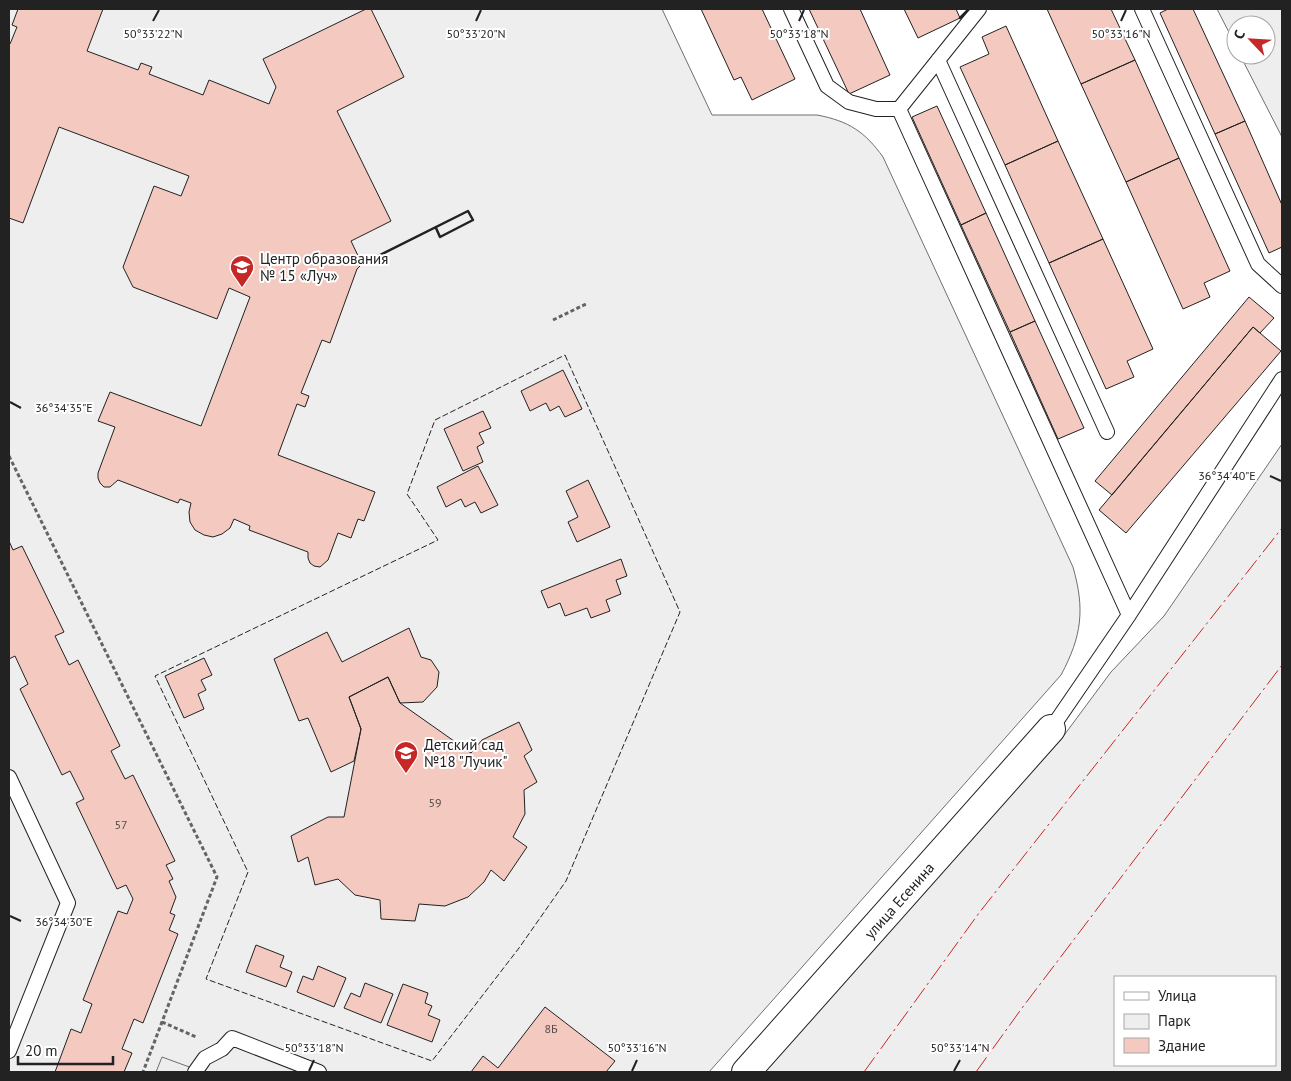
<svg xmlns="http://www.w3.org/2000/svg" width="1291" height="1081" font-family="'PT Sans',sans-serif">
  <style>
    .green { fill: #eee; stroke: #6f6f6f; fill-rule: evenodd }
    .parking { fill: #ededed; stroke: #6f6f6f }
    .building { fill: #f3c9c0; stroke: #222 }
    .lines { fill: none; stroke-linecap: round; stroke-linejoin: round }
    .lane-casing { stroke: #222; stroke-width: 16 }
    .street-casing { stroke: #222; stroke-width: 30 }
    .path { stroke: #646464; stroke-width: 3; stroke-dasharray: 4 2.5; stroke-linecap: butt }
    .lane { stroke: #fff; stroke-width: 14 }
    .street { stroke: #fff; stroke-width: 28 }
    .fence { stroke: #222; stroke-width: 1; stroke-dasharray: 6 2.5; stroke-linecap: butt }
    .wall { stroke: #222; stroke-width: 2.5 }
    .power { stroke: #c62828; stroke-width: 1; stroke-dasharray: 18 4 2.5 4; stroke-linecap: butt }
    .ticks { fill: none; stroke: #222; stroke-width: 2 }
    .labels { text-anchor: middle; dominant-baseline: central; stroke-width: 4; stroke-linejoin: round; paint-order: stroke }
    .number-label { font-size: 12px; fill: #564c4a }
    .poi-label { font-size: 15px; fill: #222; stroke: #fff; text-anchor: start }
    .street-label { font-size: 15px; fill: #222; stroke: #fff }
    .ticks-label { font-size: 12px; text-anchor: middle; fill: #222; stroke: #fff; stroke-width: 4; stroke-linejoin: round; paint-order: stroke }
  </style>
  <rect width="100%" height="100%" fill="#fff"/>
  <!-- green -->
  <path class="green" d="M9 9H662L712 115H817C849 121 865 132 883 157L1073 567C1085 609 1082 636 1061 675L709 1072H9Z
    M1217 9H1282V137L1240 55H1266V25H1236V46Z
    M1282 444V1072H764L1062 738 1111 672 1164 616ZM1115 977H1275V1065H1115Z"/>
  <!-- parking -->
  <path class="parking" d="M162 1057 203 1072H156Z"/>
  <!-- building -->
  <path class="building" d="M18 9H103L87 51 138 70 141 63 152 67 149 74 203 95 209 80 269 104 276 87 263 59 366 9H371L404 77 337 111 391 221 351 241 362 264 357 269 330 343 322 340 301 393 309 396 305 407 297 404 278 455 375 492 364 521 358 519 351 538 338 533 328 560 320 567 314 566 310 563 308 558V552L249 530 250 526 234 519 230 528 222 534 213 537 204 535 195 530 190 522 189 512 191 503 180 499 178 503 118 480 110 487H104L100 483 98 478V473L115 427 98 421 110 392 201 426 250 297 229 288 217 319 133 287 123 267 154 186 181 196 189 176 59 127 23 223 9 218V43L10 44 17 27 12 25Z
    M701 9H762L795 79 752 100 741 77 734 80Z
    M809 9H860L890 75 849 94Z
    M904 9H956L960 18 918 38Z
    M1047 9H1111L1135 60 1081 84Z
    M1168 9H1193L1245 121 1215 134 1160 13Z
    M1006 26 1058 141 1005 165 960 67 989 54 982 37Z
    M1135 60 1179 158 1126 182 1081 84Z
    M937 106 986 213 961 225 912 117Z
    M1245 121 1282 205V247L1269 253 1215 134Z
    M1058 141 1103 239 1049 263 1005 165Z
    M1179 158 1230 271 1204 283 1210 297 1183 309 1126 182Z
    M986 213 1035 321 1010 332 961 225Z
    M1103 239 1153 349 1127 361 1134 377 1106 389 1049 263Z
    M1249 297 1274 318 1260 333 1253 327 1112 495 1095 481Z
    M1035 321 1084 428 1058 439 1010 332Z
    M1253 327 1281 351 1126 533 1099 510Z
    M563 370 582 409 565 417 559 406 550 411 546 403 530 411 521 391Z
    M483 411 491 428 479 433 484 443 477 447 483 462 463 471 444 429Z
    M478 466 498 505 481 513 475 502 465 507 461 499 446 507 437 487Z
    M588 480 610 527 577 542 568 522 578 517 566 491Z
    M9 541 13 550 22 546 64 632 55 636 69 665 78 660 120 746 111 751 125 779 133 775 175 861 166 865 173 879 169 881 176 897 170 913 175 915 169 930 178 934 143 1023 134 1019 122 1049 132 1053 124 1072H55L71 1029 81 1033 92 1004 83 1000 118 911 127 914 133 899 126 885 117 889 76 803 84 799 70 771 62 775 20 689 28 684 15 656 9 659Z
    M621 559 627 576 616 580 621 594 606 600 610 611 591 618 587 608 565 616 560 603 548 608 541 591Z
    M409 628 421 657 431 660 439 672 437 687 423 702 400 703 388 677 349 697 361 729 354 761 331 772 308 718 299 721 274 659 327 632 342 662Z
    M204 658 212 675 201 680 206 690 198 694 204 709 184 718 165 676Z
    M388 677 400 703 471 753 482 740 519 722 532 750 524 756 537 782 524 790 525 814 513 837 527 847 504 881 491 870 484 882 468 897 445 906 419 904 415 921 381 919 380 900 355 895 338 879 315 885 308 857 298 862 291 836 328 817H344L361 729 349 697Z
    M256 945 284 956 280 967 292 972 286 987 246 972Z
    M318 966 346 978 334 1007 297 992 303 976 313 980Z
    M365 983 393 994 381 1023 344 1008 351 993 360 997Z
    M403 984 428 993 425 1003 432 1006 428 1015 440 1020 432 1042 387 1025Z
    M545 1007 615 1061 606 1072H471L483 1056 498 1068Z"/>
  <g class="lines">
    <!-- lane casing -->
    <g class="lane-casing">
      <path id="lane" d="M791 9 827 86 849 102 876 109H899L1129 615
        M1142 9 1258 264 1282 286
        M938 60 1107 432
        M899 109 979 9
        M1051 729 1129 615 1282 379
        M9 777 68 903 9 1051
        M195 1072 205 1058 222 1049 232 1038 319 1072"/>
    </g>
    <!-- street casing -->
    <g class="street-casing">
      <g id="street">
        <path id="s1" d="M746 1072 1051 729"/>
      </g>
    </g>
    <!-- path -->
    <path class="path" d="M553 320 588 303
      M9 456 217 877 143 1072
      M162 1022 196 1037"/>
    <!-- lane -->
    <use href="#lane" class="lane"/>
    <!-- street -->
    <use href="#street" class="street"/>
    <!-- fence -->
    <path class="fence" d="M565 355 680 612 566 881 519 948 432 1061 206 979 248 872 155 676 438 540 407 494 435 420Z"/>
    <!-- wall -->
    <path class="wall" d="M960 18 969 9
      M362 264 468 211 473 220 440 237 436 228"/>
    <!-- power -->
    <path class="power" d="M864 1072 979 913 1282 528
      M976 1072 1022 1008 1282 665"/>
  </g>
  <!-- ticks -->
  <path class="ticks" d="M153 21 159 10M476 21 481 10M799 21 804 10M1121 21 1126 10M10 402 21 408M1270 476 1281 481M10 916 21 921M309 1071 314 1060M632 1071 637 1060M954 1071 960 1060"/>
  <!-- icons -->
  <defs>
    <g id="school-pin" transform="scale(1.25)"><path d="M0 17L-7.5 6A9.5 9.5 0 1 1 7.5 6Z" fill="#c62828" stroke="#fff"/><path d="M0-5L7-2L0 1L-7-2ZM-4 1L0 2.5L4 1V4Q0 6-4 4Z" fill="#fff"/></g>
  </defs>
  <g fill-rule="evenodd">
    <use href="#school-pin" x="242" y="267"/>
    <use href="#school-pin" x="406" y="753"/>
  </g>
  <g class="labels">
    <!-- number labels -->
    <g class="number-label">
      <text x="435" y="802">59</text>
      <text x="121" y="824">57</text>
      <text x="551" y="1028">8Б</text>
    </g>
    <!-- poi labels -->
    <g class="poi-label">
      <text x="260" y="258">Центр образования<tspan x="260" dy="17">№ 15 «Луч»</tspan></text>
      <text x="424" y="744">Детский сад<tspan x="424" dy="17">№18 "Лучик"</tspan></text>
    </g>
    <!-- street labels -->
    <g class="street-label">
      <text stroke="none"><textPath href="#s1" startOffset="230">улица Есенина</textPath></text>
    </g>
  </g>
  <g class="ticks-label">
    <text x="153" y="38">50°33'22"N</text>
    <text x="476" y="38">50°33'20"N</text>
    <text x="799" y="38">50°33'18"N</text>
    <text x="1121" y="38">50°33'16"N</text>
    <text x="64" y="412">36°34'35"E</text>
    <text x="1227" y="480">36°34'40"E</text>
    <text x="64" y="926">36°34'30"E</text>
    <text x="314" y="1052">50°33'18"N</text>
    <text x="637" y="1052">50°33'16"N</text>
    <text x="960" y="1052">50°33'14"N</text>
  </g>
  <!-- border -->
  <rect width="1291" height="1081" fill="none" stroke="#222222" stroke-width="20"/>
  <!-- legend -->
  <rect x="1114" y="976" width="162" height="90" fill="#ffffff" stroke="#a7a7a7"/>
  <rect x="1124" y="992" width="25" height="8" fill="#ffffff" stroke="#a7a7a7"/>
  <text x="1158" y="1001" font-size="15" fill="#222222">Улица</text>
  <rect x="1124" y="1014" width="25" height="15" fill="#eeeeee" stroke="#a7a7a7"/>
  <text x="1158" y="1026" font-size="15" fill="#222222">Парк</text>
  <rect x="1124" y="1038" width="25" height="15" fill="#f3c9c0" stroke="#a7a7a7"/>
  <text x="1158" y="1051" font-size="15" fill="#222222">Здание</text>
  <!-- north arrow -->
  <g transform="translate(1251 40) rotate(295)"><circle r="24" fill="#ffffff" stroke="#a7a7a7"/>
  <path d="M0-4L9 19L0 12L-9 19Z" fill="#c62828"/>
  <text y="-8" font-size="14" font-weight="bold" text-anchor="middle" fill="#222222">С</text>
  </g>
  <!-- scale -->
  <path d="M18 1056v8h95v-8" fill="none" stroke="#222222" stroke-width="2.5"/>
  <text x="25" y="1056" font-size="15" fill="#222222" stroke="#ffffff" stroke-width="4" paint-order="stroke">20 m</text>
</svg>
